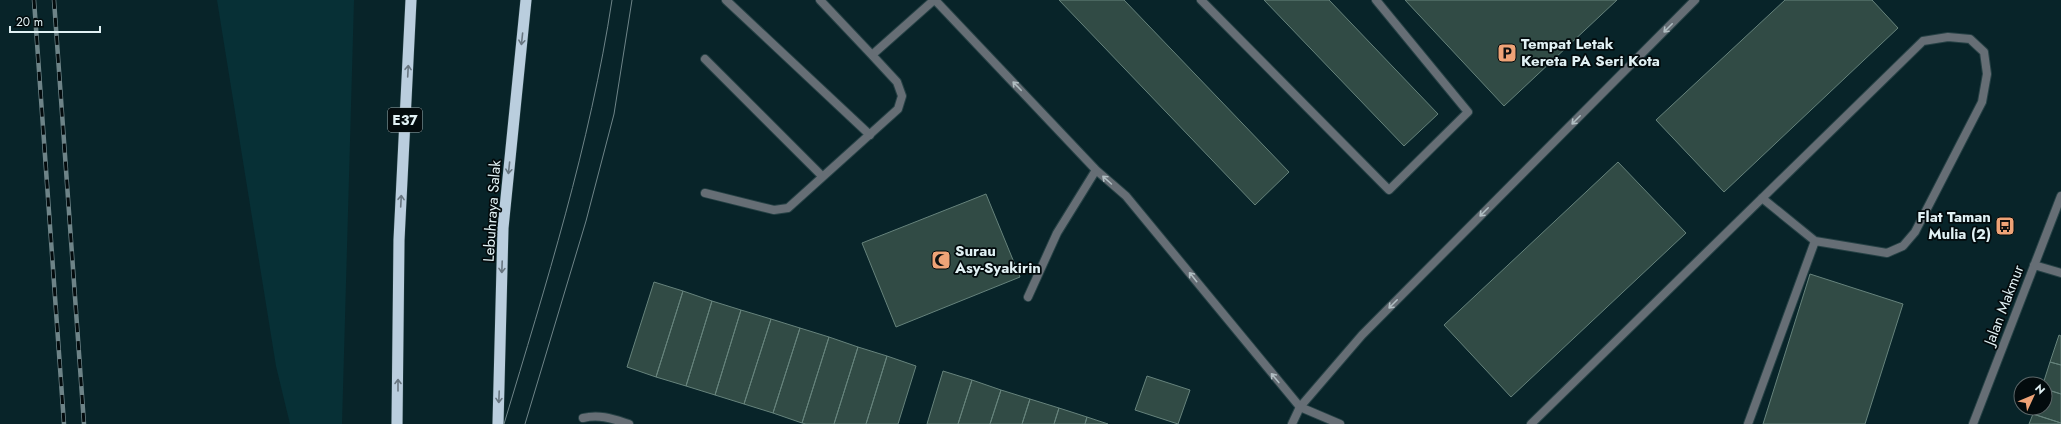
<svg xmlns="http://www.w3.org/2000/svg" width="2061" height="424" font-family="Jost,sans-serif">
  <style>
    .built { fill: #073036 }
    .building { fill: #314b45; stroke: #66837c }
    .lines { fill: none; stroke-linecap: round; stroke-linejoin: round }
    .service-casing { stroke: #264145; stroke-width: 10 }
    .minor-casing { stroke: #264145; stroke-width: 10 }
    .trunk-casing { stroke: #264145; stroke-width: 12 }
    .service { stroke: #666e75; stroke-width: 8 }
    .minor { stroke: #666e75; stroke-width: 8 }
    .trunk { stroke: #bacede; stroke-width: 11 }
    .tram { stroke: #6e8488; stroke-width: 1 }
    .rail-casing { stroke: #6e8488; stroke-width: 4.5 }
    .rail { stroke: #030b0d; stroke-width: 3; stroke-dasharray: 9; stroke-linecap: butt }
    .oneway { stroke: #b0bdc1 }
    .oneway2 { stroke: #687680 }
    .labels { text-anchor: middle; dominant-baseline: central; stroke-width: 3.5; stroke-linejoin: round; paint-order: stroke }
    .shield { fill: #030b0d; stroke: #9eacaf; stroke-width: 1 }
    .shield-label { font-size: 14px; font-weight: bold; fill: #e1f1f4 }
    .poi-label { font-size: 15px; font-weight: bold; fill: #e1f1f4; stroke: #030b0d; text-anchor: start }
    .street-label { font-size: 15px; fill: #e1f1f4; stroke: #030b0d }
  </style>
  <rect width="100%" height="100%" fill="#082429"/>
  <!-- built -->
  <path class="built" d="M217 0H354L342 424H290L276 366Z"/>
  <!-- building -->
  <path class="building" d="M1059 0H1124L1289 172 1255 205Z
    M1264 0H1329L1438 114 1404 146Z
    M1405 0H1617L1504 106Z
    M1785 0H1872L1898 28 1724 192 1656 120Z
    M1618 162 1686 233 1511 397 1444 325Z
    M986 194 1020 277 896 327 862 243Z
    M1810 274 1903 304 1865 424H1763Z
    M654 282 683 291 656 377 627 367Z
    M683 291 712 301 686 386 656 377Z
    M712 301 741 310 715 395 686 386Z
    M741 310 771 319 744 404 715 395Z
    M771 319 800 328 773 413 744 404Z
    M800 328 829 337 802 423 773 413Z
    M2059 335 2061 336V365L2050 362Z
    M829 337 858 347 834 424H806L802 423Z
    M858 347 887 356 866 424H834Z
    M887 356 916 366 898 424H866Z
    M2050 362 2061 365V394L2045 389V384H2043Z
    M943 371 972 380 958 424H927Z
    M1147 376 1190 390 1178 424 1135 410Z
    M972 380 1001 390 990 424H958Z
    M2045 389 2061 394V423L2033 414 2035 408H2045Z
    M1001 390 1030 399 1022 424H990Z
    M1030 399 1059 408 1054 424H1022Z
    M1059 408 1087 417 1085 424H1054Z
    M2033 414 2061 423V424H2029Z
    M1087 417 1108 424H1085Z"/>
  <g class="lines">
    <!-- service casing -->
    <g class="service-casing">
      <path id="service" d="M726 0 870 135
        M820 0 872 55
        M935 0 1096 170 1126 196 1300 407 1362 335 1695 0
        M1201 0 1389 190 1468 112 1376 0
        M705 59 822 176
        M705 193 774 210 788 208 898 109 902 96 897 82 872 55 934 0
        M1028 297 1057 233 1096 170
        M1531 424 1923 41 1948 37 1970 39 1984 52 1987 74 1982 102 1915 232 1903 246 1887 253 1815 241
        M1748 424 1815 241 1762 198"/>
    </g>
    <!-- minor casing -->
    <g class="minor-casing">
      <path id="minor" d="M2034 265 2061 273
        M583 418C600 414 613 419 629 424
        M1292 424 1300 407 1340 424
        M1973 424 2061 196"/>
    </g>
    <!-- trunk casing -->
    <g class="trunk-casing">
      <path id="trunk" d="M397 424 399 240 411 0
        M498 424 503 228 526 0"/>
    </g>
    <!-- service -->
    <use href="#service" class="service"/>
    <!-- minor -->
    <use href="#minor" class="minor"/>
    <!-- trunk -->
    <use href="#trunk" class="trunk"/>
    <!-- tram -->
    <path class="tram" d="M504 424C546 284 590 145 612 0
      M525 424 586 221 614 114 632 0"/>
    <!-- rail casing -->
    <g class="rail-casing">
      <path id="rail" d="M34 0 64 424
        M54 0 84 424"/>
    </g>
    <!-- rail -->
    <use href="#rail" class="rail"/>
  </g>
  <!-- one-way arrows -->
  <defs><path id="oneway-shaft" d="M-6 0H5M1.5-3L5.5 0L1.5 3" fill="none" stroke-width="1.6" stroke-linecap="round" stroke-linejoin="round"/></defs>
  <g class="oneway">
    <use href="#oneway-shaft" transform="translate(1668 28) rotate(135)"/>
    <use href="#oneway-shaft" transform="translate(1017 86) rotate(-134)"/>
    <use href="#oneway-shaft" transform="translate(1576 120) rotate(135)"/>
    <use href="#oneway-shaft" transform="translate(1107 180) rotate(-138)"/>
    <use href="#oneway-shaft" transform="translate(1484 212) rotate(135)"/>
    <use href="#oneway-shaft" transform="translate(1193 277) rotate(-129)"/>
    <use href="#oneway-shaft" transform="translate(1393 304) rotate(135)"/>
    <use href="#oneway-shaft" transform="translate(1275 378) rotate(-130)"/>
  </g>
  <g class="oneway2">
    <use href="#oneway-shaft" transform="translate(522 39) rotate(96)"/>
    <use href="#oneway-shaft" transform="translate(408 71) rotate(-87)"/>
    <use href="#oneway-shaft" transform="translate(509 168) rotate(96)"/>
    <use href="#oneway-shaft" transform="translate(401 201) rotate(-87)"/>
    <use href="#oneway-shaft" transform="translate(502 267) rotate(92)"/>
    <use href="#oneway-shaft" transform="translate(398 385) rotate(-90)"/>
    <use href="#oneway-shaft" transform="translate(499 397) rotate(92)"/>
  </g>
  <!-- icons -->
  <defs>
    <g id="parking-square" transform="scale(1)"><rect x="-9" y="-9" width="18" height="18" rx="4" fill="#efa377" stroke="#030b0d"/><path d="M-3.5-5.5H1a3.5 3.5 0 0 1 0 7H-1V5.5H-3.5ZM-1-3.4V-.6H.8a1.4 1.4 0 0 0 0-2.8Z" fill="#111"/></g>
    <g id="bus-square" transform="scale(1)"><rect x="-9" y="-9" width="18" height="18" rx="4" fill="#efa377" stroke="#030b0d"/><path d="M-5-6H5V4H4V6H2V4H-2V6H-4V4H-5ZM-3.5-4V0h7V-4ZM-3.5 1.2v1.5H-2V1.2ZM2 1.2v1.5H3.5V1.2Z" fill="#111"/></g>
    <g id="mosque-square" transform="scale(1)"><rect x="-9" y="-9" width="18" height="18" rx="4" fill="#efa377" stroke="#030b0d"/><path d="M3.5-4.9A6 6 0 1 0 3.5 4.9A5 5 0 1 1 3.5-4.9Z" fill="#111"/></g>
  </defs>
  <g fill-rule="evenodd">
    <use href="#parking-square" x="1507" y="53"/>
    <use href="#bus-square" x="2005" y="226"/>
    <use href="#mosque-square" x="941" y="260"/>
  </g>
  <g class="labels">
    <!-- shield labels -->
    <rect class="shield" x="388" y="108" width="34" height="24" rx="3"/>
    <g class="shield-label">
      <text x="405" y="120">E37</text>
    </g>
    <!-- poi labels -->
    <g class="poi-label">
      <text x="1521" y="44">Tempat Letak<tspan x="1521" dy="17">Kereta PA Seri Kota</tspan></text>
      <text x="1991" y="217" text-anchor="end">Flat Taman<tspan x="1991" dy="17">Mulia (2)</tspan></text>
      <text x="955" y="251">Surau<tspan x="955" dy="17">Asy-Syakirin</tspan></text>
    </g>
    <!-- street labels -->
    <g class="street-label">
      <text transform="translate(492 211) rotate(-86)">Lebuhraya Salak</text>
      <text transform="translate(2004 305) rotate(-69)">Jalan Makmur</text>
    </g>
  </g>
  <!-- north arrow -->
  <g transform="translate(2033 396) rotate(46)"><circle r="19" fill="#030b0d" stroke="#5c6769"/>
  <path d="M0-3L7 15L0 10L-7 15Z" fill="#efa377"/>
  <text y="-6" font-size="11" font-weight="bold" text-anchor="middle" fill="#e1f1f4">N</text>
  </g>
  <!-- scale -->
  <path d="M10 26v6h90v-6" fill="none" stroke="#e1f1f4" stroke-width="2"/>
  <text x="16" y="26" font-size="12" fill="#e1f1f4" stroke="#030b0d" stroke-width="3" paint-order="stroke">20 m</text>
</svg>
